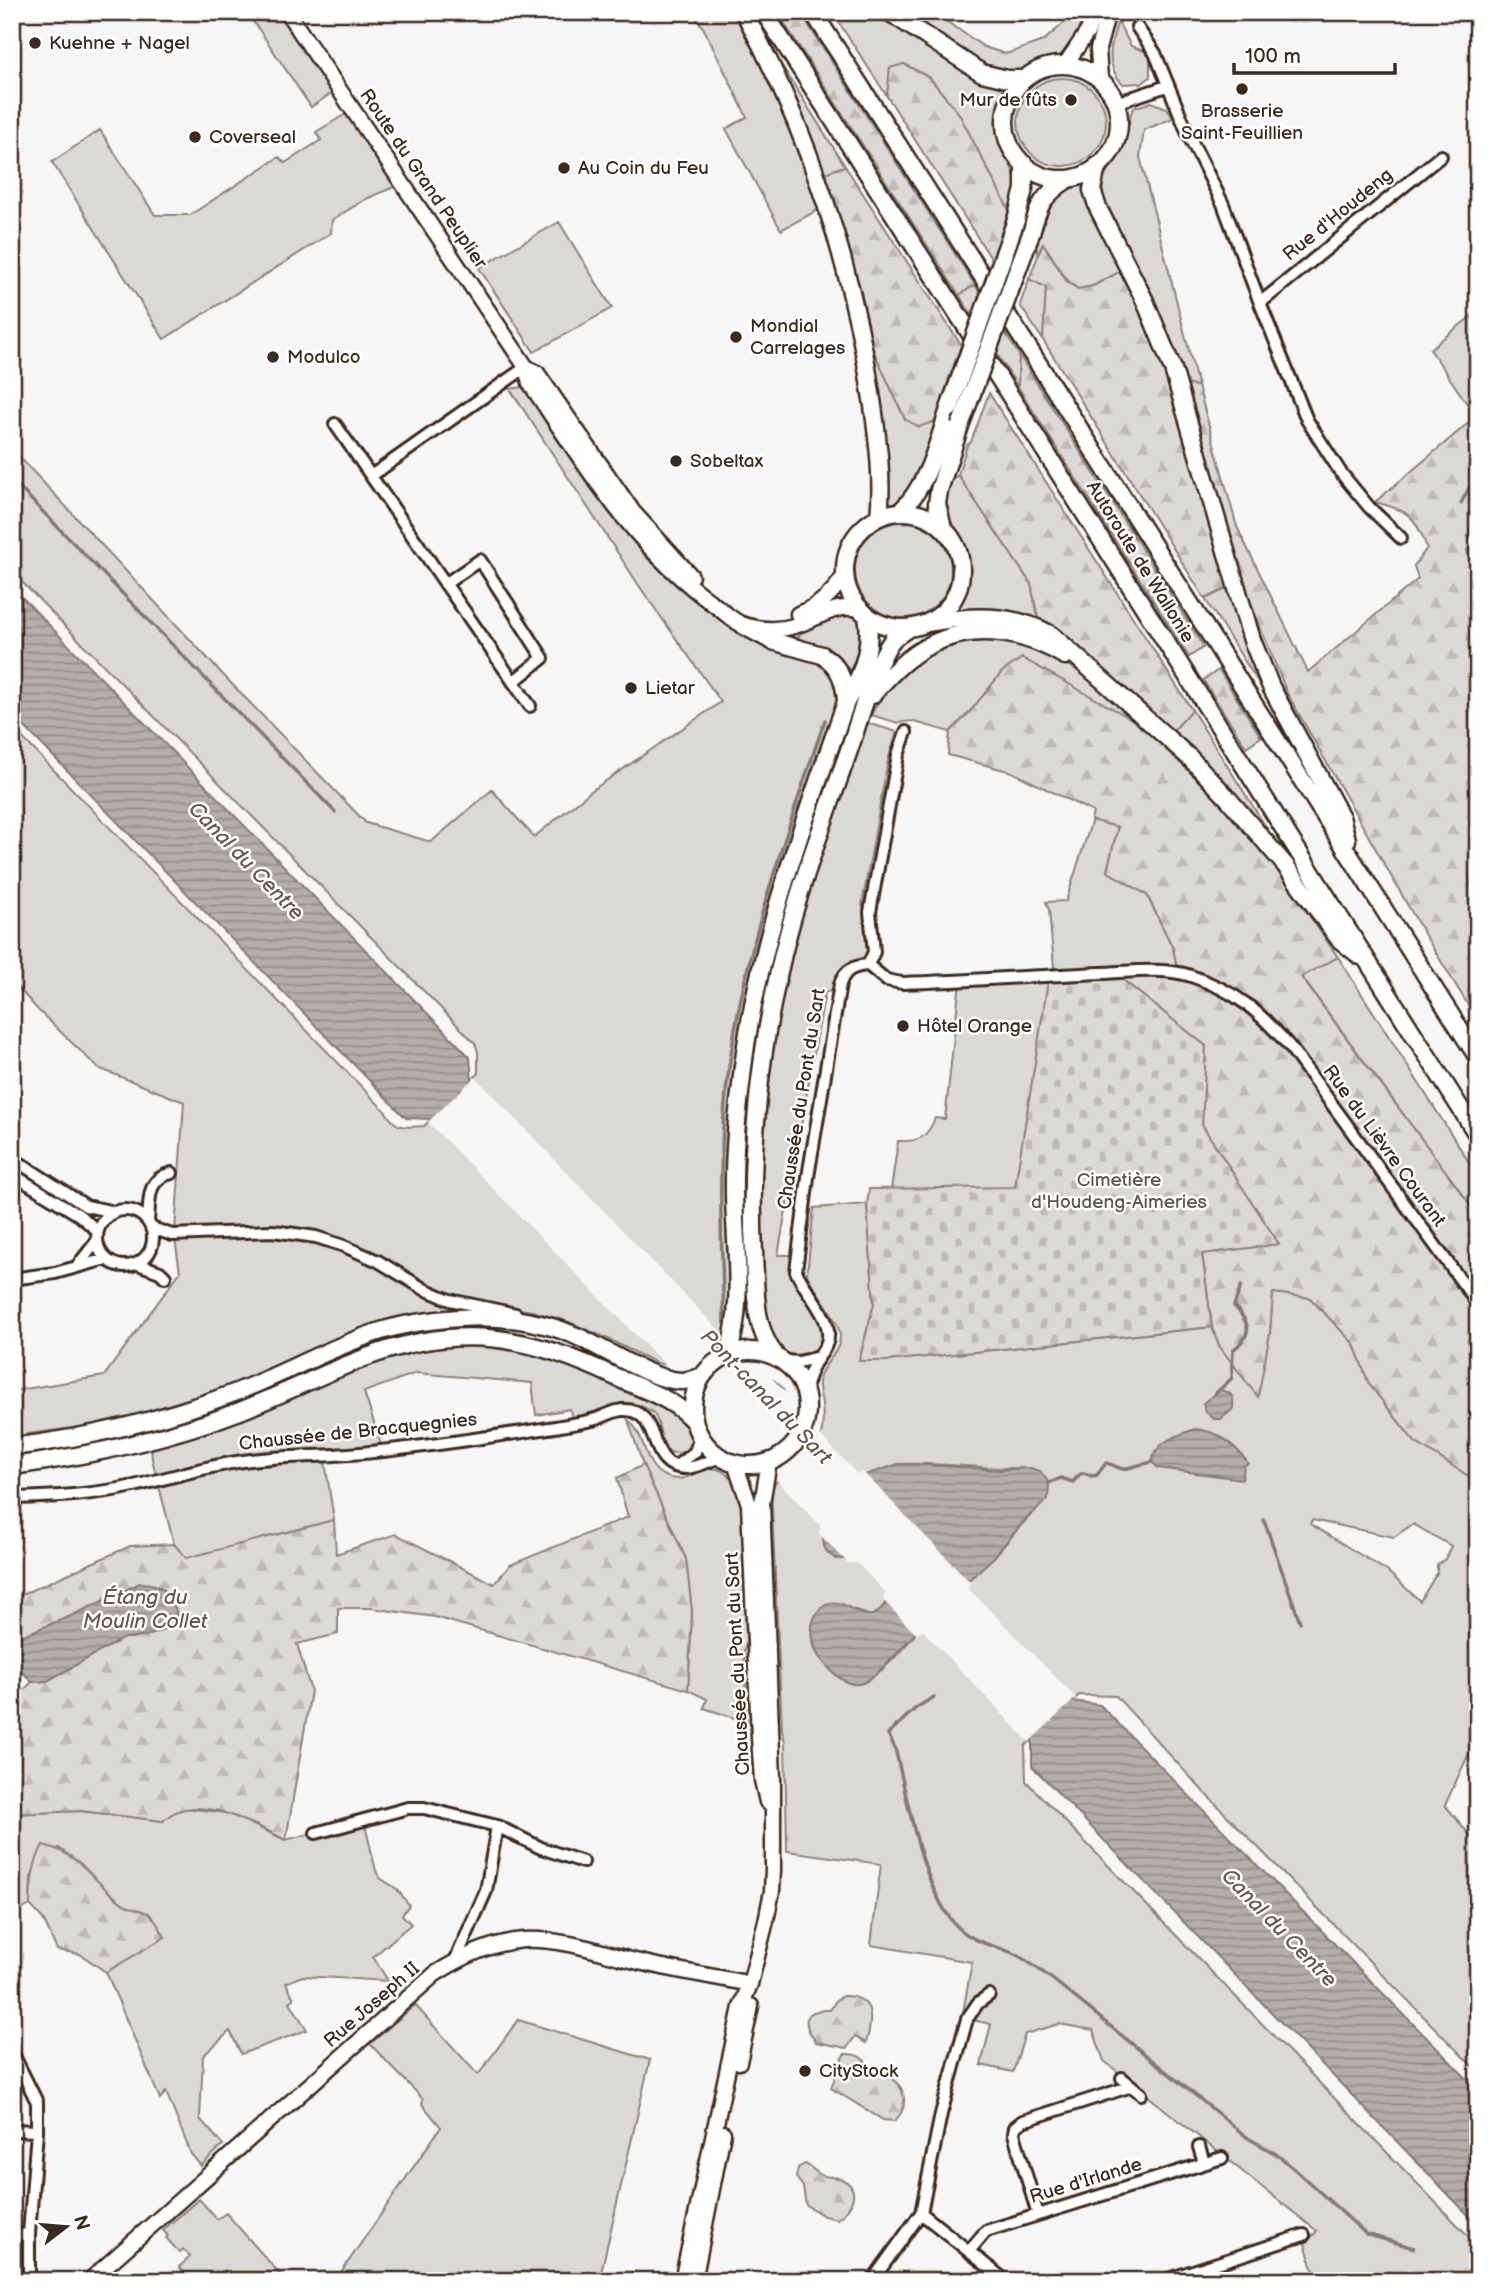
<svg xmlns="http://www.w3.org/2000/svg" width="1490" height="2293" font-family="'Balsamiq Sans',sans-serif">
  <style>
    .grass { fill: #dbd9d6; stroke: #8b827a; stroke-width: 2; fill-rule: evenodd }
    .forest { fill: url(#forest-firs); stroke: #8b827a; stroke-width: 2 }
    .cemetery { fill: url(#cemetery-stones); stroke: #8b827a; stroke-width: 2 }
    .water { fill: url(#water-rules); stroke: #847972; stroke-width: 2 }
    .pier { fill: #f7f6f6 }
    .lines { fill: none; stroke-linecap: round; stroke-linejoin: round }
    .stream { stroke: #847972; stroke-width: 3.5 }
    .minor-tunnel { stroke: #d1cdcb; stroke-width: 10; stroke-dasharray: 10 5; stroke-linecap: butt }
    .minor-casing { stroke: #3b2a1e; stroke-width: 16 }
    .major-casing { stroke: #3b2a1e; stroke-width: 19 }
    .highway-casing { stroke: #3b2a1e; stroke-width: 21 }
    .minor { stroke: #fff; stroke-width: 10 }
    .major { stroke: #fff; stroke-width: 14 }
    .highway { stroke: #fff; stroke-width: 16 }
    .highway-bridge-casing { stroke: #3b2a1e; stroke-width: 21; stroke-linecap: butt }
    .highway-bridge { stroke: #fff; stroke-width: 16 }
    .poi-dot { fill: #3b2a1e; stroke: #fff; stroke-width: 2.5 }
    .labels { text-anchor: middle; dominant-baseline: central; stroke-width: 5; stroke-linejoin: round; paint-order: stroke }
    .poi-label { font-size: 19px; fill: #3b2a1e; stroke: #fff; text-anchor: start }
    .street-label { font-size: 19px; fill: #3b2a1e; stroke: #fff }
    .park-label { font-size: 19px; fill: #63564c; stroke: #fff }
    .water-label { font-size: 21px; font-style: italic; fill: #65584f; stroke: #fff }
  </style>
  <defs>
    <pattern id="forest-firs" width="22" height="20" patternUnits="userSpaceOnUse" patternTransform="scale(1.75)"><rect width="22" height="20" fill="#dbd9d6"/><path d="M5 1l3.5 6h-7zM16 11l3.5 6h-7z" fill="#bdbab7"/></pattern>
    <pattern id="cemetery-stones" width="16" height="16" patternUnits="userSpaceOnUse" patternTransform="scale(1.75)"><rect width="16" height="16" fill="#dbd9d6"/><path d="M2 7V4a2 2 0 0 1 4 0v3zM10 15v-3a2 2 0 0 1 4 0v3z" fill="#bdbab7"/></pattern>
    <pattern id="water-rules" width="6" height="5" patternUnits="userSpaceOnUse" patternTransform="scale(1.75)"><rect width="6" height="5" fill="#b4aeaa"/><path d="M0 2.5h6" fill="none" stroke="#948e8a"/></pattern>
  </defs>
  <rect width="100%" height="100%" fill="#f7f6f6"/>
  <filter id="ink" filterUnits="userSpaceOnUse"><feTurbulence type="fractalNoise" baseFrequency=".0143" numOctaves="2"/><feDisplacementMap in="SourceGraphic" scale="14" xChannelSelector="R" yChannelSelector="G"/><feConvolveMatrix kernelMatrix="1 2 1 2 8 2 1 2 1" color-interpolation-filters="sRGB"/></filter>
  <g filter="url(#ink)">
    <!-- grass -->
    <path class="grass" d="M244 12H278L332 93 311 107 256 25Z
      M692 12H734L754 47 794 132 818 210 781 230 726 129 747 117 704 29Z
      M832 12H880L1007 86C996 104 994 124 1001 144 1008 167 1029 185 1009 210L959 114 930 78 904 64 890 68 887 96Z
      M904 12H933L984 47 1006 54 1043 41 1076 13 1084 14 1074 41 1059 57C1043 59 1032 67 1018 70 987 78 930 29 904 12Z
      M1121 12H1128L1119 24 1131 46 1144 51 1152 60 1150 61V77L1140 85 1139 83 1123 84C1101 63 1113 37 1121 12Z
      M774 53 845 166 822 174 801 115Z
      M1018 122a44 44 0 1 1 88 0a44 44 0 1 1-88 0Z
      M1151 102 1167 108 1173 118 1144 130 1140 157 1198 386 1188 385 1145 282 1103 196 1102 182 1125 142 1131 113 1134 108Z
      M346 114 396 186 366 199 332 220 331 233 164 339 52 162 100 130 155 215H190L279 157 285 163 321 140 316 132Z
      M1087 183 1121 271 1093 286 1078 289C1061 278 1056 259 1043 244L1038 253 1034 240C1049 206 1048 194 1087 183Z
      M559 222 612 308 534 352 479 268Z
      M1029 279 1046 287 1043 340 1020 305Z
      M975 285 1019 355 1018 387 959 295Z
      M1478 311V415L1476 417 1430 349Z
      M871 345 905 419 938 420C927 452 920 493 888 508 888 454 881 399 871 345Z
      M529 386 615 517 647 558 702 604 734 626 828 664 841 693 804 797 751 985 731 1328 721 1351 696 1369 656 1363 602 1336 569 1322 532 1311 477 1303 426 1287 384 1258 327 1237 175 1232 184 1102 98 1068 38 1010 12 981V727L385 1111C397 1130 403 1127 424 1126L478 1074V1052L475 1043 12 572V449L227 679 366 823 431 842 492 790 534 837 591 791 721 702 644 593 510 389Z
      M958 475 1031 584 1039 622 952 614C966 597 973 575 966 553 959 528 925 497 958 475Z
      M855 570a48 48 0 1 1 96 0a48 48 0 1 1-96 0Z
      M1228 588 1274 707 1205 599Z
      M840 612C878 618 858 649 849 673 835 651 826 650 802 643L798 636 804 630Z
      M1000 637 1057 658 1084 675 1135 721 1022 658 950 732 911 721 898 723 871 715 883 693 913 662 961 639Z
      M1192 710 1268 830 1171 733Z
      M867 723 897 732 888 760 862 905 867 910 871 950 868 955 844 966 835 991 825 992 778 1255H791V1273L795 1284 821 1324 823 1334 817 1351C770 1372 765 1320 763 1287 756 1191 760 1095 779 1001 799 906 833 814 867 723Z
      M1092 820 1118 827 1107 871 1147 895 1173 948 1178 973 1050 975 1015 1188 891 1190 898 1141C919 1142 928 1137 935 1118L945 1119 960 981 1049 975 1054 967 1049 910 1046 902 1066 901Z
      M1338 957 1478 1176V1215L1301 976Z
      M867 1204 874 1304 859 1360 887 1361 1212 1327 1220 1347 1270 1333 1273 1292 1310 1298 1354 1344 1369 1384 1415 1442 1478 1482V1734L1445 1805 1478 1845V2072L1202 1790 1116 1696 1079 1695 1025 1746 1026 1781 1478 2246V2281H1317L1305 2244 1317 2231 1104 2061 1093 2030 1059 2024 1025 2034 1013 2072 981 2065 991 2024 962 2018 972 1962 871 1945 881 1864 787 1851 785 1742 782 1730 771 1487C782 1476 811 1454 818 1442 824 1433 823 1415 822 1405 821 1394 816 1384 821 1373 828 1359 844 1348 839 1330 832 1307 815 1294 807 1274L814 1208ZM899 1464C943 1462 986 1470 1030 1468L1039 1508C1020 1523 1009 1542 991 1559 971 1579 948 1597 929 1618 909 1640 887 1673 859 1684 847 1677 831 1669 821 1659 809 1646 811 1621 822 1608L856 1610 870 1616 879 1612 888 1599 874 1558 835 1559 824 1546 854 1479ZM1312 1520 1394 1537 1413 1524 1451 1546 1445 1559 1437 1565V1573L1420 1601 1387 1571 1310 1524Z
      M273 1236 319 1242 346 1251 477 1310 360 1331 226 1387 142 1413 81 1427 12 1436V1391L104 1376 180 1272 175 1239Z
      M466 1344 513 1348 572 1364 665 1407 685 1422 692 1439C689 1446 686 1453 677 1453 657 1453 663 1426 654 1414 650 1409 641 1406 635 1404 616 1399 591 1415 572 1419L570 1409 536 1415 532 1383 416 1373 364 1392 383 1451 324 1455 334 1520 186 1559 174 1544 152 1459 151 1446 389 1355 421 1348Z
      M628 1420C646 1434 643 1463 661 1474 686 1489 700 1464 717 1469 726 1471 733 1479 736 1487 744 1506 743 1530 743 1551 745 1582 746 1613 747 1643L744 1650 747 1722 704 1708 707 1699 688 1690 692 1612 686 1559 643 1465Z
      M185 1808 227 1813 285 1840 364 1821 376 1871 380 1878 397 1889 409 1905 402 1915 411 1924 373 1957 388 1981 302 1976 286 1983 294 1999 290 2002 307 2030 241 2054 230 2031 203 2056 200 2119 223 2145 201 2166 191 2154 166 2092 160 2099 106 1972 165 1937 149 1913 128 1907 104 1889 81 1864 59 1848 31 1877 30 1905 12 1915V1814L81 1811 163 1821 172 1812Z
      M415 2005 478 2075 518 2020 650 2060 599 2281H335L441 2127 422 2104 423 2099 370 2044Z
      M199 2199 217 2219 226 2213 286 2281H191L179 2267 190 2257 183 2249 179 2252 166 2238 168 2236 163 2230Z"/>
    <!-- forest -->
    <path class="forest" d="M777 12H800L975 285 959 295Z
      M904 64 930 78 959 114 1009 210 992 260 887 96 890 68Z
      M845 166 961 345 942 399 943 408 938 420 919 427 905 419 871 345 862 304 822 174Z
      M1043 243 1067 282 1078 289 1093 286 1121 271 1145 319 1170 379 1228 588 1205 599 1043 340 1046 287 1029 279Z
      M1019 355 1204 647 1189 657 1018 387Z
      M1188 385 1198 386 1237 527 1308 672 1418 579 1414 566 1427 548C1415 515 1409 511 1375 502L1478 415V540L1467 550 1474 579 1478 582V1021L1423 932 1287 693 1247 594Z
      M989 393 1192 710 1171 733 1039 622 1031 584 958 475 967 445 971 442Z
      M1022 658 1135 721 1188 770 1235 816 1274 865 1338 957 1301 977 1478 1215V1482L1415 1442 1369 1384 1354 1344 1310 1298 1273 1293 1270 1333 1258 1397 1220 1347 1212 1327 1202 1253 1278 1244 1202 1125 1206 1046 1114 973H1178L1173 948 1147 895 1107 871 1118 827 1091 820 1093 812 1012 772 948 755 950 732 968 714 1002 672Z
      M1219 670 1261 737 1246 747 1203 680Z
      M643 1465 686 1559 692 1612 688 1690 435 1617 371 1608H338V1634L297 1644 311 1691 286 1840C253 1824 194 1789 163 1821L81 1811 12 1814V1701L32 1682 47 1681 124 1638C144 1639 162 1632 179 1621L71 1616 12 1640V1599L14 1598 130 1546 174 1544 186 1558 334 1520 336 1554 396 1534 494 1584 510 1565 628 1517 617 1478Z
      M43 1845C81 1853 95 1885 125 1905 132 1909 144 1909 150 1915 156 1920 161 1930 165 1937L106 1972 80 1954 57 1950 43 1919 30 1905C31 1882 32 1866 43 1845Z
      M843 1996C875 1996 873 2019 866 2043L855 2037 847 2048 816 2042C801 2022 803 2009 830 2010L837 1999Z
      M844 2054C865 2053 864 2064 877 2072 880 2074 885 2074 888 2076 906 2085 910 2108 894 2121L883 2120 831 2088Z
      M805 2164C812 2167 813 2170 819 2174 825 2178 834 2176 841 2179 863 2188 851 2210 837 2219L824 2216 806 2205 803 2187 796 2177 798 2168Z"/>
    <!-- cemetery -->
    <path class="cemetery" d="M1114 973 1206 1046 1202 1125 1279 1244 1202 1254 1212 1327 887 1361H859L874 1304 867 1204 869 1189 1015 1187 1049 975Z"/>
    <!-- water -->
    <path class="water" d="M12 587 470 1057 472 1081 754 1372C776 1378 786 1387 791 1409L856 1478 899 1464H917L998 1470 1030 1468 1040 1471 1049 1483 1048 1499 1024 1521 994 1557 962 1586 1072 1701 1100 1705 1478 2090V2225L1032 1766V1738L922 1625C910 1638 875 1682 859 1684 846 1686 834 1674 827 1666 817 1656 811 1640 812 1626 813 1619 817 1611 822 1607 840 1594 850 1613 867 1615 873 1616 877 1614 881 1609 887 1603 888 1599 888 1590L858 1559C830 1561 819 1555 824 1523L715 1414 432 1119 406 1118 12 714Z
      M1220 1390C1233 1393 1234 1396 1233 1409L1221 1419H1214L1206 1412 1203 1403Z
      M1195 1429C1219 1431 1234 1444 1248 1463L1244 1466 1242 1479 1158 1468 1152 1462C1154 1442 1178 1435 1195 1429Z
      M140 1583C168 1583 172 1597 179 1621 162 1632 144 1639 124 1638L47 1681 32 1682 12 1661V1640L71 1616Z"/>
    <!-- pier -->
    <path class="pier" d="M475 1077 756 1369 765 1371 793 1400 795 1409 857 1474 863 1472 971 1583 967 1587 1076 1698 1029 1742 922 1630 917 1635 883 1600 885 1592 857 1563H848L819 1534 820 1525 750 1452 737 1449 714 1425 711 1412 428 1122Z"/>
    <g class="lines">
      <!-- stream -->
      <path class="stream" d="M12 480 335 812
        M1461 503 1478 472
        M724 1322C722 1253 718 1184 724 1115 734 979 781 848 825 720
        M1216 1393 1232 1378 1233 1350C1253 1334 1251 1324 1234 1306L1241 1286
        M1049 1483 1061 1478 1073 1482 1079 1475 1084 1473 1092 1476 1097 1475 1106 1463C1113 1464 1117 1468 1123 1469 1125 1469 1145 1463 1152 1462
        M1264 1520 1300 1622
        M934 1697 916 1708 888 1734 895 1748C907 1796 923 1898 961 1930 976 1943 993 1945 1010 1952 1025 1958 1038 1969 1051 1978L1248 2138 1276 2154 1292 2167 1366 2234 1414 2248"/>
      <!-- minor-tunnel -->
      <path class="minor-tunnel" d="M1472 2281 1478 2278"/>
      <!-- minor casing -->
      <g class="minor-casing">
        <path id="minor" d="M1137 27 1155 53 1188 134 1223 204 1260 303 1307 420 1341 473 1369 507 1401 538
          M1116 103 1167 86
          M1260 303 1441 156
          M335 424 530 706
          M371 476 526 367
          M445 584 480 560 543 658 513 682
          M868 965 886 980 902 983C968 981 1034 976 1101 973 1130 972 1163 967 1191 976 1236 991 1260 1012 1290 1047L1478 1304
          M868 965 874 952 870 912 898 755 906 732
          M12 1158 86 1206 115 1212
          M12 1174 79 1215 98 1231
          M97 1238a28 28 0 1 1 56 0a28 28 0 1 1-56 0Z
          M148 1221C150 1200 146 1179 172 1173
          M152 1228 172 1235 273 1231 316 1237 344 1246 378 1261 424 1289 450 1300 516 1314
          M138 1264 160 1272 165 1277
          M78 1265 97 1241
          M12 1279 55 1273 106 1259
          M783 1361 799 1362 818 1357
          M805 1390C807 1381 810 1372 814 1364 818 1358 823 1352 826 1345 837 1321 805 1293 796 1271L808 1177 840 984C845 970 853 966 868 965
          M676 1466 695 1452 700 1436
          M12 1498C53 1497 94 1495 134 1486 170 1478 206 1466 243 1461 278 1456 313 1457 349 1454 407 1450 465 1440 523 1432 547 1428 573 1425 596 1419 605 1416 613 1411 622 1410 663 1407 644 1468 686 1468 697 1468 710 1460 721 1457
          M316 1833 408 1808H424L497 1826 541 1848 583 1862
          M455 1961 486 1891 497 1826
          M12 2052 37 2102V2131L29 2234V2281
          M1122 2078 1141 2094
          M12 2130 37 2131
          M1199 2147 1204 2163
          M921 2213 1006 2281
          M1038 2215 1014 2134 1015 2127 1023 2121 1132 2086
          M12 2235 29 2234
          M969 2251 986 2231 1222 2158
          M872 2281 921 2213 941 2114 967 2019 978 2003 989 1995
          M1162 2281 1304 2235"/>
      </g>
      <!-- major casing -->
      <g class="major-casing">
        <path id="major" d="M287 12 526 367 530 383C585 465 634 548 716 606 725 613 736 624 747 626 763 630 778 631 794 626 817 620 834 603 859 609
          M1065 65 1088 31 1094 12
          M1100 79 1098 49 1108 12
          M526 367 537 373 633 512 691 576
          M798 614C820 606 832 594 845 575
          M735 1463 749 1504 759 1737 762 1780 767 1802
          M739 2062 751 2006
          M89 2281 435 1974C462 1957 492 1942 524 1940 561 1938 600 1952 635 1961 673 1970 712 1976 750 1984
          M682 2281 741 2007 750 1984 766 1921 772 1891 773 1870V1778L762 1503 769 1462
          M694 2281 723 2133"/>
      </g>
      <!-- highway casing -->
      <g class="highway-casing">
        <path id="highway" d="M744 12C809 133 854 270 873 406 878 442 883 480 879 517
          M764 12 997 375 1478 1136
          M813 12 1029 349 1478 1058
          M889 12 982 73 1007 79H1024
          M1005 122a57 57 0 1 1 114 0a57 57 0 1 1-114 0Z
          M1097 166 1092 190 1098 208 1145 301 1173 369 1252 640 1271 687 1341 817 1347 840
          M1016 220 1024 189V164
          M1029 239C1039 207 1039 198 1068 179
          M845 570a58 58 0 1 1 116 0a58 58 0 1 1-116 0Z
          M900 512C928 485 937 445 949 409
          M943 528 937 504 939 490 960 426
          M928 623C972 615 1011 613 1052 635L1190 758 1225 795 1285 865 1339 939 1360 956
          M744 626 772 641 822 655C840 666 845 682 846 702
          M872 695C883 683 894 670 907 660 956 621 1014 626 1065 656
          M693 1408a57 57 0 1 1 114 0a57 57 0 1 1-114 0Z
          M728 1355C746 1299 733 1238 734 1181 734 1149 737 1117 741 1085 754 953 802 827 846 702 861 677 873 646 867 617
          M776 1356C753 1328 756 1289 754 1254 749 1153 759 1052 783 954 799 887 824 821 847 756 857 728 876 658 894 638 898 635 903 632 907 629
          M12 1447C87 1438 163 1420 234 1393 283 1374 330 1347 381 1331 406 1323 433 1320 459 1318 496 1315 540 1320 574 1335 603 1347 650 1380 681 1381 687 1381 695 1378 701 1377
          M12 1466C89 1456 167 1439 240 1411 283 1394 324 1373 367 1357 460 1322 531 1336 618 1378 644 1390 677 1400 695 1423"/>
      </g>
      <!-- minor -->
      <use href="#minor" class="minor"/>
      <!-- major -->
      <use href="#major" class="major"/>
      <!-- highway -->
      <use href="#highway" class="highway"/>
      <!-- highway-bridge casing -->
      <g class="highway-bridge-casing">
        <path id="highway-bridge" d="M949 409 1016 220
          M960 426 1029 239"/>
      </g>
      <!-- highway-bridge -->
      <use href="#highway-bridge" class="highway-bridge"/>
    </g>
  </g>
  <!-- markers -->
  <g class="poi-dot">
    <circle cx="35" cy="43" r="7"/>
    <circle cx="1242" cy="89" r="7"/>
    <circle cx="1071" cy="100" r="7"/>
    <circle cx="195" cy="137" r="7"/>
    <circle cx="564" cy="168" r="7"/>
    <circle cx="736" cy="337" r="7"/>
    <circle cx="273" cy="357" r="7"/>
    <circle cx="676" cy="461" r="7"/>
    <circle cx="631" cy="688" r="7"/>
    <circle cx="903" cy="1026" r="7"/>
    <circle cx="805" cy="2071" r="7"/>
  </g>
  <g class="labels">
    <!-- poi labels -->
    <g class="poi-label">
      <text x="49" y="43">Kuehne + Nagel</text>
      <text x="1057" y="100" text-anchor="end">Mur de fûts</text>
      <text x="1242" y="111" text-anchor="middle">Brasserie<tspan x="1242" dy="22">Saint-Feuillien</tspan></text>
      <text x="209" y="137">Coverseal</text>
      <text x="578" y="168">Au Coin du Feu</text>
      <text x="750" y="326">Mondial<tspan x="750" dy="22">Carrelages</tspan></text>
      <text x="287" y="357">Modulco</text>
      <text x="690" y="461">Sobeltax</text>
      <text x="645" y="688">Lietar</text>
      <text x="917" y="1026">Hôtel Orange</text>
      <text x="819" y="2071">CityStock</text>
    </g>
    <!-- street labels -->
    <g class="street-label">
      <text transform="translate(423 179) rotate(56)">Route du Grand Peuplier</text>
      <text transform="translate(1338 215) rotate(-39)">Rue d'Houdeng</text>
      <text transform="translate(1140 562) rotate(58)">Autoroute de Wallonie</text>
      <text transform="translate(802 1099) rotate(-81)">Chaussée du Pont du Sart</text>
      <text transform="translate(1384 1146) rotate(54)">Rue du Lièvre Courant</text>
      <text transform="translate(358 1432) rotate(-6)">Chaussée de Bracquegnies</text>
      <text transform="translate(738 1664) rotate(-93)">Chaussée du Pont du Sart</text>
      <text transform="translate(372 2005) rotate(-41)">Rue Joseph II</text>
      <text transform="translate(1086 2181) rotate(-17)">Rue d'Irlande</text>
    </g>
    <!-- park labels -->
    <g class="park-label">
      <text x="1119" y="1180">Cimetière<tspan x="1119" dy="22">d'Houdeng-Aimeries</tspan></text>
    </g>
    <!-- water labels -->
    <g class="water-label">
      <text transform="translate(246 861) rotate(46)">Canal du Centre</text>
      <text transform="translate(766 1397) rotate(46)">Pont-canal du Sart</text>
      <text x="145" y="1597">Étang du<tspan x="145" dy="24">Moulin Collet</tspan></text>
      <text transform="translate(1279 1928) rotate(46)">Canal du Centre</text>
    </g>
  </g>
  <!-- margin -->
  <rect width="1490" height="2293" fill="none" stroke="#fff" stroke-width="42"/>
  <rect x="21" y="21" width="1448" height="2251" fill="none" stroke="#3b2a1e" stroke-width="2.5" filter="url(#ink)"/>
  <!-- north arrow -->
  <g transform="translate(66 2227) rotate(74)" stroke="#ffffff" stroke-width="5" paint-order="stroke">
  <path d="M0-5L12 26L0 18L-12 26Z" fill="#3b2a1e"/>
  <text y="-10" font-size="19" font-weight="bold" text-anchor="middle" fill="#3b2a1e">N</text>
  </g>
  <!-- scale -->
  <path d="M1234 63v10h161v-10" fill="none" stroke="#3b2a1e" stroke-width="3.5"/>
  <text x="1245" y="63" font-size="21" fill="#3b2a1e" stroke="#ffffff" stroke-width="5" paint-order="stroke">100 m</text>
</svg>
